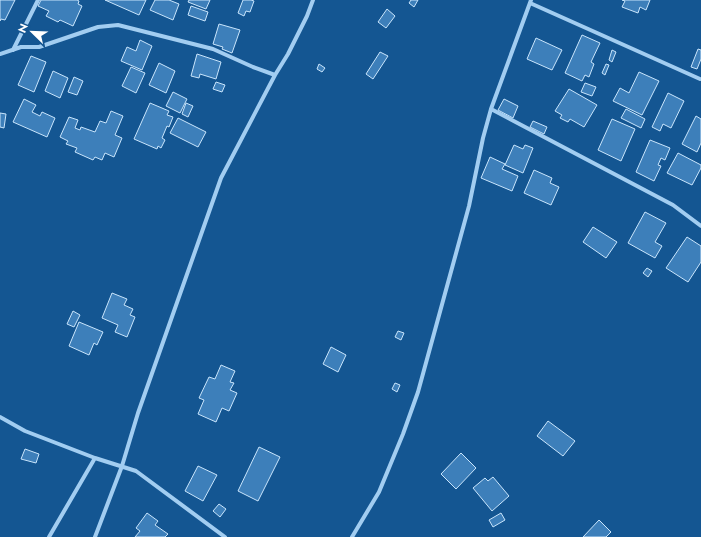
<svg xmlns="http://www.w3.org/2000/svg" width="701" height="537" font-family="Jost,sans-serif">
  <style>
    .building { fill: #3d7fba; stroke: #c9e5fc }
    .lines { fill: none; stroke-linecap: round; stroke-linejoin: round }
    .minor { stroke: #a2cdf1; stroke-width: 4 }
  </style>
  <rect width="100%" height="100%" fill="#145692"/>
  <!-- building -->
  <path class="building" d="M0 0H15L5 20 1 19 0 21Z
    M41 0H77L79 1 78 4 82 6 73 26 60 20 58 22 46 16 49 11 38 6Z
    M105 0H146L139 15Z
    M155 0H169L179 4 173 20 150 10Z
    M189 0H210L206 9 188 2Z
    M243 0H251L254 1 250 12 246 11 244 16 238 13Z
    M411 0H418L414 7 409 3Z
    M622 0H650L646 10 640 7 638 13 622 7 625 1Z
    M191 6 208 12 205 21 188 15Z
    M387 9 395 16 386 28 378 22Z
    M219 24 240 30 232 53 222 49 223 47 213 44Z
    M582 35 600 43 591 62 594 64 589 77 585 75 582 81 565 73Z
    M536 38 562 50 552 70 527 59Z
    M140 40 152 46 142 70 121 61 127 47 136 51Z
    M698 49 701 50V59L697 69 691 67Z
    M612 50 616 52 612 62 609 60Z
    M380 52 388 56 373 79 366 74Z
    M197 54 221 62 216 79 200 74 199 78 191 76Z
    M31 56 46 62 34 92 18 85Z
    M159 63 175 71 166 93 149 85Z
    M319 64 325 68 322 72 317 69Z
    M606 64 609 65 605 75 602 73Z
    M131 67 145 73 136 93 122 86Z
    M53 71 68 78 60 98 45 91Z
    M639 72 659 81 642 115 613 101 620 88 629 93Z
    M74 77 83 81 77 95 68 92Z
    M216 82 225 85 222 92 213 89Z
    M585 83 596 87 592 96 581 92Z
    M569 89 597 105 584 127 570 119 568 122 560 118 562 115 555 111Z
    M173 92 187 99 180 113 166 106Z
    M668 93 684 101 671 128 663 124 660 131 652 127Z
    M24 99 36 105 32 112 40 116 42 112 55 118 47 137 13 122Z
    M504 99 518 106 513 118 498 110Z
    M150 103 169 111 167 115 173 117 169 127 167 126 162 138 165 140 161 148 158 146 157 149 134 139Z
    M186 103 193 106 188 117 182 114Z
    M626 109 645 119 641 128 621 118Z
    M111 111 123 116 115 135 122 138 114 157 105 153 102 160 95 157 93 160 75 152 77 148 66 144 68 141 60 137 69 117 78 120 75 128 80 130 81 127 95 132 100 121 106 123Z
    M0 113 6 114 4 128 0 127Z
    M696 116 701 119V143L697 152 682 144Z
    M178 118 206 132 198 147 170 133Z
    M612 119 635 129 621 161 598 150Z
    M533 121 547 127 544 134 530 127Z
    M650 140 670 148 665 160 661 158 658 165 661 166 654 181 636 172Z
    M514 145 523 149 525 145 533 148 523 173 505 165Z
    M678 153 701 165V168L692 185 667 173Z
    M490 157 505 164 502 169 518 176 512 191 481 178Z
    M534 170 552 178 550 183 559 187 551 205 524 193Z
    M645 212 666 223 655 242 662 246 655 258 628 243Z
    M593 227 617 242 606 258 583 242Z
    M687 237 701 246V262L688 282 666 268Z
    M647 268 652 271 648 277 643 273Z
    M112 293 127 299 124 305 133 309 130 315 135 317 127 337 115 332 118 325 102 318Z
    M73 311 80 315 74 327 67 324Z
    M79 322 103 332 97 345 94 343 89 355 69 346Z
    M398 331 404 333 401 340 395 337Z
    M331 347 346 355 338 372 323 364Z
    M221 365 235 371 230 382 234 383 230 390 237 393 229 411 222 408 216 422 198 414 204 400 199 398 209 377 215 379Z
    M395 383 400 385 397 392 392 389Z
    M548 421 575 441 563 456 537 436Z
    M259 447 280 457 258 501 238 491Z
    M25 449 39 454 36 463 21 459Z
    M461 453 476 468 456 489 441 474Z
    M198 466 217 475 203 501 185 491Z
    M493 477 509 496 492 511 473 488 485 478 488 481Z
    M219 504 226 509 220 517 213 511Z
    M147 513 158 521 155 525 168 534 165 537H135L140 531 136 528Z
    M501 513 505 520 493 527 489 520Z
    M599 520 611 532 606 537H583Z"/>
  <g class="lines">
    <!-- minor -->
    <path class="minor" d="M530 3 700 79
      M13 50 38 0
      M0 54 21 47H39L98 27 118 25 213 49 253 67 275 75
      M491 109 673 205 701 226
      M0 417 25 431 95 458 136 471 225 537
      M49 537 95 458
      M95 537 122 466 138 413 221 178 275 75 288 54 307 16 313 0
      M352 537 379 492 403 434 418 392 469 206 483 138 491 109 531 0"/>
  </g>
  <!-- north arrow -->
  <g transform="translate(32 32) rotate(293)" stroke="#145692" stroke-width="3" paint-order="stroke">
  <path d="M0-3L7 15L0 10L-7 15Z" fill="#ffffff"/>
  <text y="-6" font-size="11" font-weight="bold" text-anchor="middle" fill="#ffffff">N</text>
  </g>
</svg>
